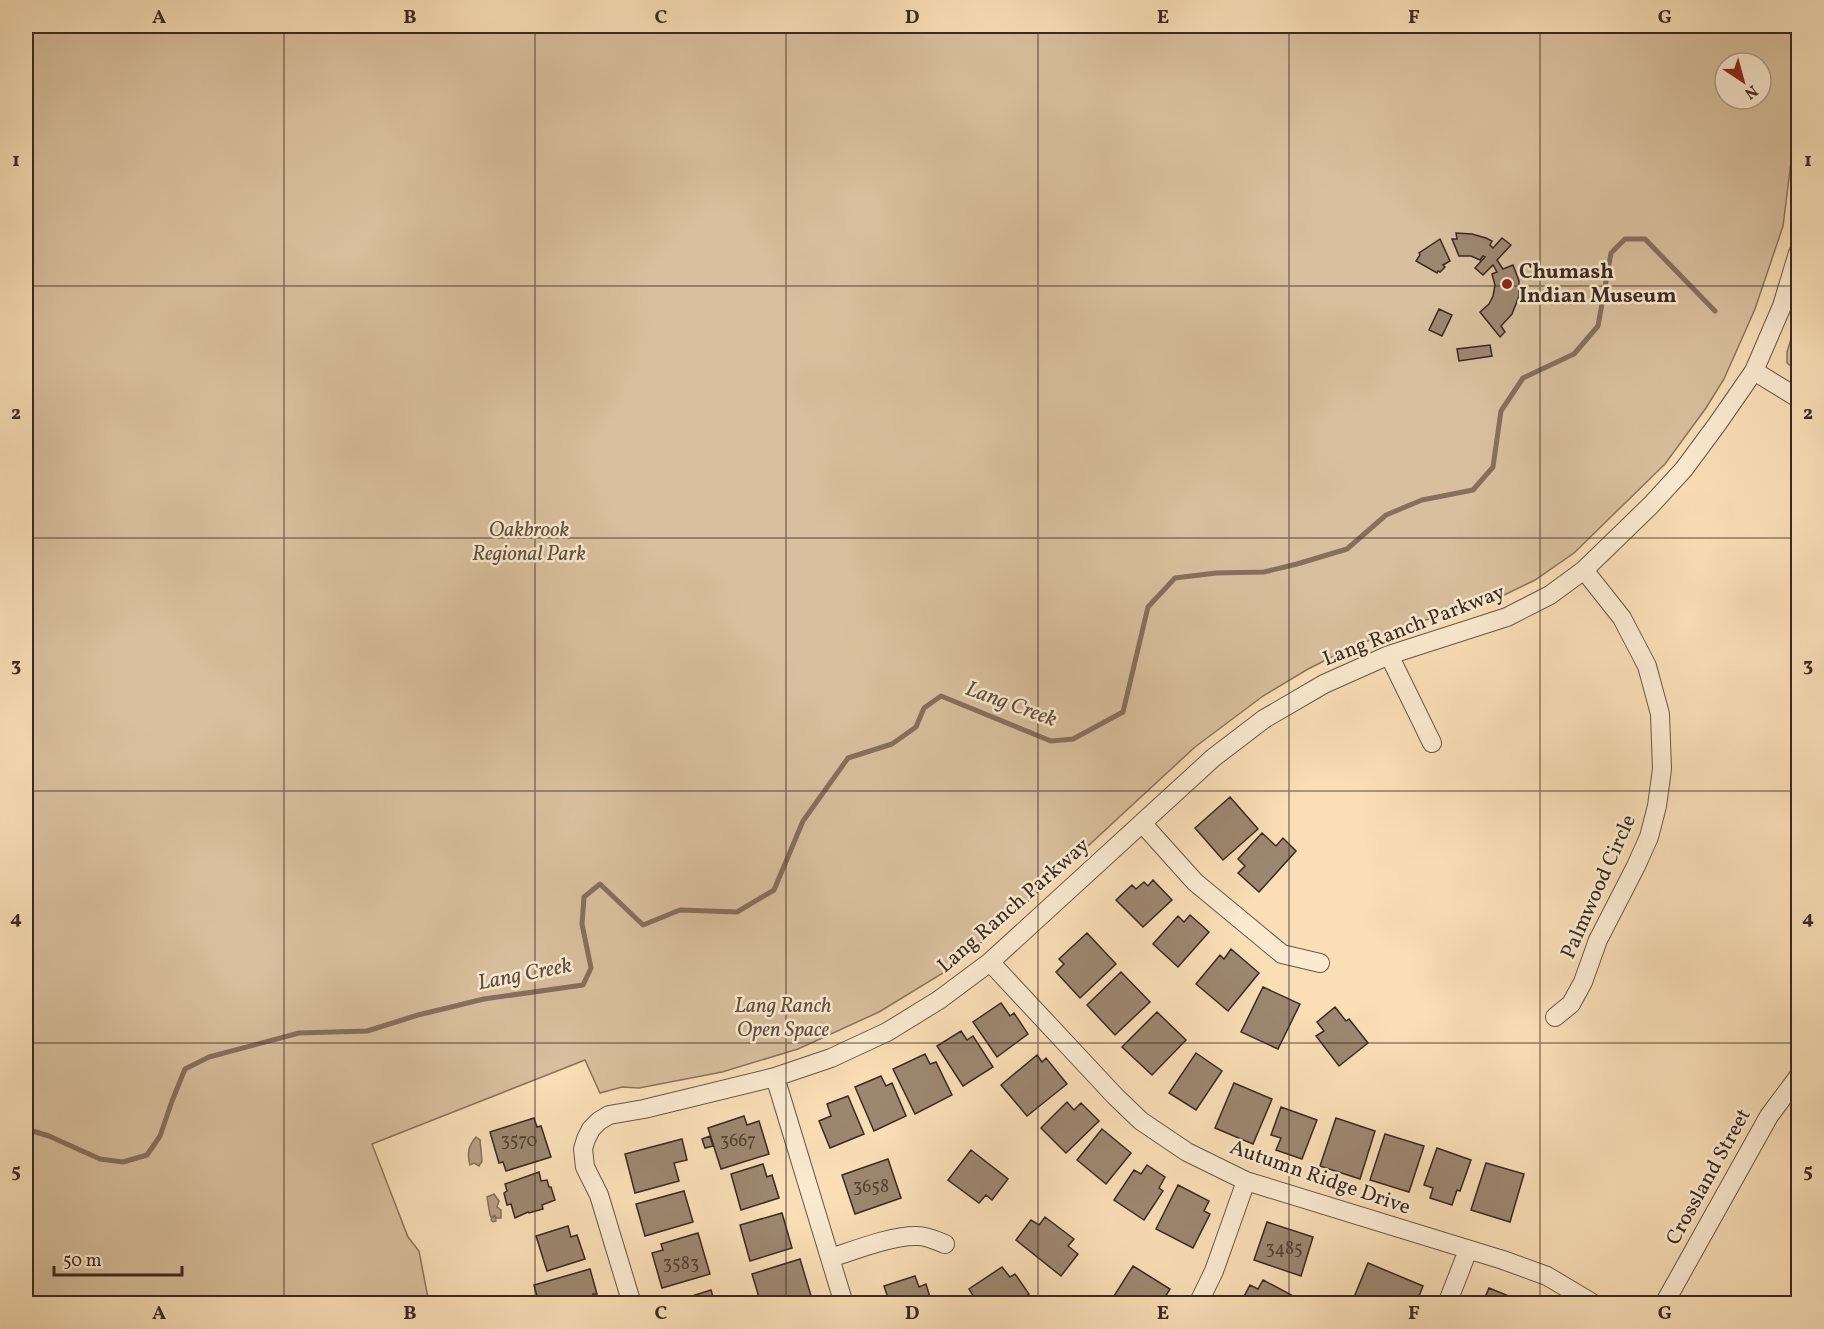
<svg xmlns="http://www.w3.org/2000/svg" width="1824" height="1329" font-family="Vollkorn,serif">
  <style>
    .green { fill: #d8bf9d; stroke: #887460; stroke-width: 1.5; fill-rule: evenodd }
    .water { fill: #b8a084; stroke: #85705e; stroke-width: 1.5 }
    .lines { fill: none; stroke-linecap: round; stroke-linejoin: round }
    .stream { stroke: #85705e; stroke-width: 5 }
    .building { fill: #9d8770; stroke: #392924; stroke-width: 1.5 }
    .minor-casing { stroke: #695648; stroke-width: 20 }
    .minor { stroke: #fbead0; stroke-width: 18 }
    .grid { fill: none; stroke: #392924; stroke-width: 1.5; stroke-opacity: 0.55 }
    .poi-dot { fill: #8f2418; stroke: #fbead0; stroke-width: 2 }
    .labels { text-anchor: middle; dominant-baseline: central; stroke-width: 5; stroke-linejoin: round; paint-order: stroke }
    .number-label { font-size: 18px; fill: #524037 }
    .poi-label { font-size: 21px; font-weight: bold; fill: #392924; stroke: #fbead0; text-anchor: start }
    .park-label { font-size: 21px; font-style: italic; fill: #614e42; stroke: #fbead0 }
    .street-label { font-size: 21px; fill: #392924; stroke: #fbead0 }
    .water-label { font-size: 22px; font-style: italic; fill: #5f4d41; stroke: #fbead0 }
    .neatline { fill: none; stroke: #392924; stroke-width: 2 }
    .grid-label { font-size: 20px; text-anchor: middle; font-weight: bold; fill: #392924 }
  </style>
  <rect width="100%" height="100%" fill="#f9deb6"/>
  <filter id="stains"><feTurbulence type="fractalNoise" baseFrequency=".00333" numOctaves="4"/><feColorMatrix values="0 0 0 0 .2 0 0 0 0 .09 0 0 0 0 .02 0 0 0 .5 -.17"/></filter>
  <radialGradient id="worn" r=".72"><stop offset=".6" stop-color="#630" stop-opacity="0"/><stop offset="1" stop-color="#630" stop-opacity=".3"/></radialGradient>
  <!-- green -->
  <path class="green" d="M26 26H1798V75L1796 86 1792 154 1783 226 1755 309 1724 379 1706 408 1665 464 1574 553 1535 580 1496 599 1409 625 1352 647 1308 669 1263 696 1195 747 1008 920 948 970 879 1012 798 1049 722 1072 639 1088 622 1087 600 1093 585 1060 372 1144 408 1237 419 1251 429 1303 26 1304ZM1725 63H1761V99H1725Z
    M1798 316V372L1787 363V352Z"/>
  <!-- water -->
  <path class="water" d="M476 1137 480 1140 482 1161 479 1166 474 1163 470 1165C467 1154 468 1146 476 1137Z
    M494 1194 499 1201 497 1207 501 1210V1218H497L495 1216 496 1221 493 1222 491 1220 494 1216 491 1217 490 1215 487 1197Z"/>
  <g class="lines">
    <!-- stream -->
    <path class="stream" d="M26 1129 49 1136 100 1159 123 1162 147 1155 160 1136 172 1101 185 1069 209 1057 299 1033 367 1031 418 1015 484 999 583 985 591 968 582 924 584 897 600 884 643 925 680 910 737 912 774 890 803 821 848 758 892 744 916 727 924 708 941 696 1051 741 1073 739 1123 712 1148 607 1175 578 1216 573 1264 572 1297 564 1347 549 1386 515 1422 500 1473 490 1493 467 1501 411 1523 378 1574 354 1598 326 1611 253 1625 239H1645L1715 311"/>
  </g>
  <!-- building -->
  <path class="building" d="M1456 233 1472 234 1486 238 1492 241 1490 245 1493 248 1502 238 1511 245 1497 260 1503 269 1513 265 1519 281V296L1512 314 1501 326 1505 332 1500 337 1480 312 1489 304 1493 296 1495 285 1492 274 1497 272 1493 265 1483 275 1475 268 1485 257 1483 256 1480 260 1471 256H1459L1452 239H1457Z
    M1440 239 1450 261 1443 265 1445 267 1440 272 1438 271 1437 273 1416 261 1420 255 1419 253Z
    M1439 309 1452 315 1442 336 1429 330Z
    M1490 345 1492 356 1459 361 1457 349Z
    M1230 797 1258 829 1223 860 1195 828Z
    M1262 833 1276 846 1283 838 1296 851 1259 892 1238 873 1245 866 1238 859Z
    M1153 880 1172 900 1143 927 1116 900 1132 885 1136 889 1144 882 1148 886Z
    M1190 915 1209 932 1178 967 1153 944 1178 916 1184 922Z
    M1087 933 1116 964 1080 998 1056 972 1064 964 1059 959Z
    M1231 949 1259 973 1228 1011 1196 984 1220 955 1224 959Z
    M1121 972 1150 1002 1115 1035 1087 1005Z
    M1263 987 1300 1004 1278 1049 1241 1032Z
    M1001 1003 1010 1016 1014 1013 1028 1034 997 1057 973 1022Z
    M1335 1007 1346 1021 1349 1019 1368 1043 1339 1066 1316 1036 1324 1031 1317 1022Z
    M1157 1012 1186 1040 1152 1075 1122 1047Z
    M961 1031 967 1040 973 1036 993 1067 963 1086 937 1046Z
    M1196 1053 1222 1071 1196 1110 1169 1093Z
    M925 1054 930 1064 936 1062 952 1095 915 1114 893 1069Z
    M1037 1055 1042 1062 1046 1058 1067 1084 1027 1116 1001 1085Z
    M881 1076 886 1086 892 1083 906 1116 874 1131 855 1087Z
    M1234 1083 1272 1099 1253 1144 1215 1128Z
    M848 1096 864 1134 830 1148 819 1121 831 1116 827 1104Z
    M1067 1102 1074 1110 1081 1103 1099 1121 1066 1153 1041 1128Z
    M1281 1107 1317 1120 1302 1159 1276 1150 1281 1138 1271 1135Z
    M744 1116 747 1125 759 1121 769 1154 721 1169 708 1128Z
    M534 1118 537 1127 541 1126 551 1157 506 1171 503 1162 499 1163 490 1132Z
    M1336 1118 1375 1131 1360 1179 1320 1166Z
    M1102 1129 1131 1153 1106 1184 1077 1160Z
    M1385 1134 1424 1146 1409 1192 1370 1180Z
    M710 1136 713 1146 705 1148 702 1139Z
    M682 1139 687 1160 674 1163 679 1181 635 1193 625 1154Z
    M1437 1148 1471 1160 1460 1191 1457 1190 1452 1205 1430 1198 1433 1188 1424 1185Z
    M971 1150 1008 1179 992 1200 986 1195 979 1203 948 1180Z
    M888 1159 901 1198 855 1214 842 1175Z
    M1486 1163 1524 1174 1510 1222 1471 1210Z
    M763 1164 767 1177 772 1175 779 1198 741 1210 731 1174Z
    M1147 1165 1165 1177 1159 1188 1163 1191 1144 1220 1114 1200 1134 1170 1141 1174Z
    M539 1172 541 1181 547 1180 549 1187H551L555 1200 542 1205 543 1209 529 1213 528 1212 515 1218 511 1204 507 1205 504 1193 507 1191 505 1184Z
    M1178 1185 1209 1201 1204 1211 1210 1214 1193 1248 1156 1229Z
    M684 1191 693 1222 645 1236 636 1204Z
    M782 1213 792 1248 750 1261 740 1225Z
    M1045 1217 1074 1239 1068 1246 1078 1254 1061 1276 1016 1240 1031 1220 1039 1225Z
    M1267 1222 1313 1237 1301 1276 1254 1260Z
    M568 1226 571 1237 577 1235 585 1259 547 1271 536 1236Z
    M698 1233 710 1274 662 1288 652 1253 663 1250 661 1244Z
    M800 1259 812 1299 799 1304H761L752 1274Z
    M1368 1263 1423 1286 1416 1304H1357L1352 1302Z
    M1133 1266 1170 1289 1161 1304H1126L1114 1296Z
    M1002 1267 1010 1277 1015 1274 1029 1294 1015 1304H978L969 1289Z
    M590 1269 597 1294H593L596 1304H539L534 1285Z
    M915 1276 919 1287 926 1284 932 1304H890L884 1286Z
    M1263 1280 1297 1298 1294 1304H1240L1250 1285 1258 1289Z
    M1489 1288 1528 1304H1482Z
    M711 1290 715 1304H676V1301Z"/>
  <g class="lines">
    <!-- minor casing -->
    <g class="minor-casing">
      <path id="minor" d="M1754 371 1798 398
        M1389 655 1432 743
        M1142 823 1195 882 1282 954 1320 963
        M990 962 1115 1096 1141 1121 1187 1152 1246 1181 1503 1260 1547 1276 1594 1304
        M1555 1017 1571 1004 1583 982 1598 940 1636 866 1649 837 1657 806 1662 769 1660 714 1647 666 1622 618 1584 570
        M775 1077 844 1304
        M831 1258C855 1250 893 1235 918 1236 927 1236 937 1241 945 1244
        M632 1304 599 1195 585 1167 583 1149 586 1139 591 1129 599 1121 609 1115 644 1109 775 1077 831 1058 887 1032 939 1000 990 962 1213 758 1264 719 1324 684 1389 655 1507 617 1550 595 1584 570 1651 505 1684 469 1718 423 1754 371 1782 306 1798 253
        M1198 1304 1214 1271 1246 1181
        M1447 1304 1468 1250
        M1664 1304 1769 1116 1798 1077"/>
    </g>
    <!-- minor -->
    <use href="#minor" class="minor"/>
  </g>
  <!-- grid -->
  <path class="grid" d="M284 26V1304M535 26V1304M786 26V1304M1038 26V1304M1289 26V1304M1540 26V1304M26 286H1798M26 538H1798M26 791H1798M26 1043H1798"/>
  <!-- markers -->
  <circle class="poi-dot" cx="1507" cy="284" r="6"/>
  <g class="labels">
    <!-- number labels -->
    <g class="number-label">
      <text x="519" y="1141">3570</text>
      <text x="738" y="1141">3667</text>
      <text x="871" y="1187">3658</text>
      <text x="1284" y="1249">3485</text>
      <text x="681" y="1264">3583</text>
    </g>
    <!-- poi labels -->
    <g class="poi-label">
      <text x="1519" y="272">Chumash<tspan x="1519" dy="24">Indian Museum</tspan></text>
    </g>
    <!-- park labels -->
    <g class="park-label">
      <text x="529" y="530">Oakbrook<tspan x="529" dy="24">Regional Park</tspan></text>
      <text x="783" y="1006">Lang Ranch<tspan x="783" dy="24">Open Space</tspan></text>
    </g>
    <!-- street labels -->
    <g class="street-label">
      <text transform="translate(1414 626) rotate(-21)">Lang Ranch Parkway</text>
      <text transform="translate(1599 887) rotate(-66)">Palmwood Circle</text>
      <text transform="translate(1014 906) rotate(-41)">Lang Ranch Parkway</text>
      <text transform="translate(1709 1177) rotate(-61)">Crossland Street</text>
      <text transform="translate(1320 1178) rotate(19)">Autumn Ridge Drive</text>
    </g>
    <!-- water labels -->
    <g class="water-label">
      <text transform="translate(1011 705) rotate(20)">Lang Creek</text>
      <text transform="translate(525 975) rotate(-11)">Lang Creek</text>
    </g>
  </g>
  <!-- margin -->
  <rect width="1824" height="1329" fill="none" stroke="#f9deb6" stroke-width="66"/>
  <!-- north arrow -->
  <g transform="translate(1743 81) rotate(144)"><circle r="28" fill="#fbead0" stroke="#ad9d8b" stroke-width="1.5"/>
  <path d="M0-4.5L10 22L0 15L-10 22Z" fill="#8f2418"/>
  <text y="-9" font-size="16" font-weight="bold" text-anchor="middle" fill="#392924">N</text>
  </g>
  <!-- scale -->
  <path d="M54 1266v9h128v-9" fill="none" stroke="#392924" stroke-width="3"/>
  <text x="63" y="1266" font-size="18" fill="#392924" stroke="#fbead0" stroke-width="4.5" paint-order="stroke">50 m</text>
  <rect x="33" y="33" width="1758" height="1263" class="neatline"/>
  <g class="grid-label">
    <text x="159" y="23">A</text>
    <text x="410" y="23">B</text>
    <text x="661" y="23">C</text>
    <text x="912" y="23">D</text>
    <text x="1163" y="23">E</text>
    <text x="1414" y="23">F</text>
    <text x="1665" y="23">G</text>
    <text x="16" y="166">1</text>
    <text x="1808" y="166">1</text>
    <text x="16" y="419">2</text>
    <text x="1808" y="419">2</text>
    <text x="16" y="671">3</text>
    <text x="1808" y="671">3</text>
    <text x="16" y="924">4</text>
    <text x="1808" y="924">4</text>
    <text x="16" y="1177">5</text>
    <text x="1808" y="1177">5</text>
    <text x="159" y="1319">A</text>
    <text x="410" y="1319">B</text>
    <text x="661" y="1319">C</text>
    <text x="912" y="1319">D</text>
    <text x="1163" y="1319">E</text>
    <text x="1414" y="1319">F</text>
    <text x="1665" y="1319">G</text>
  </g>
  <rect width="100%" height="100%" filter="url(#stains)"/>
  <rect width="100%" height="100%" fill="url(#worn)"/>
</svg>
